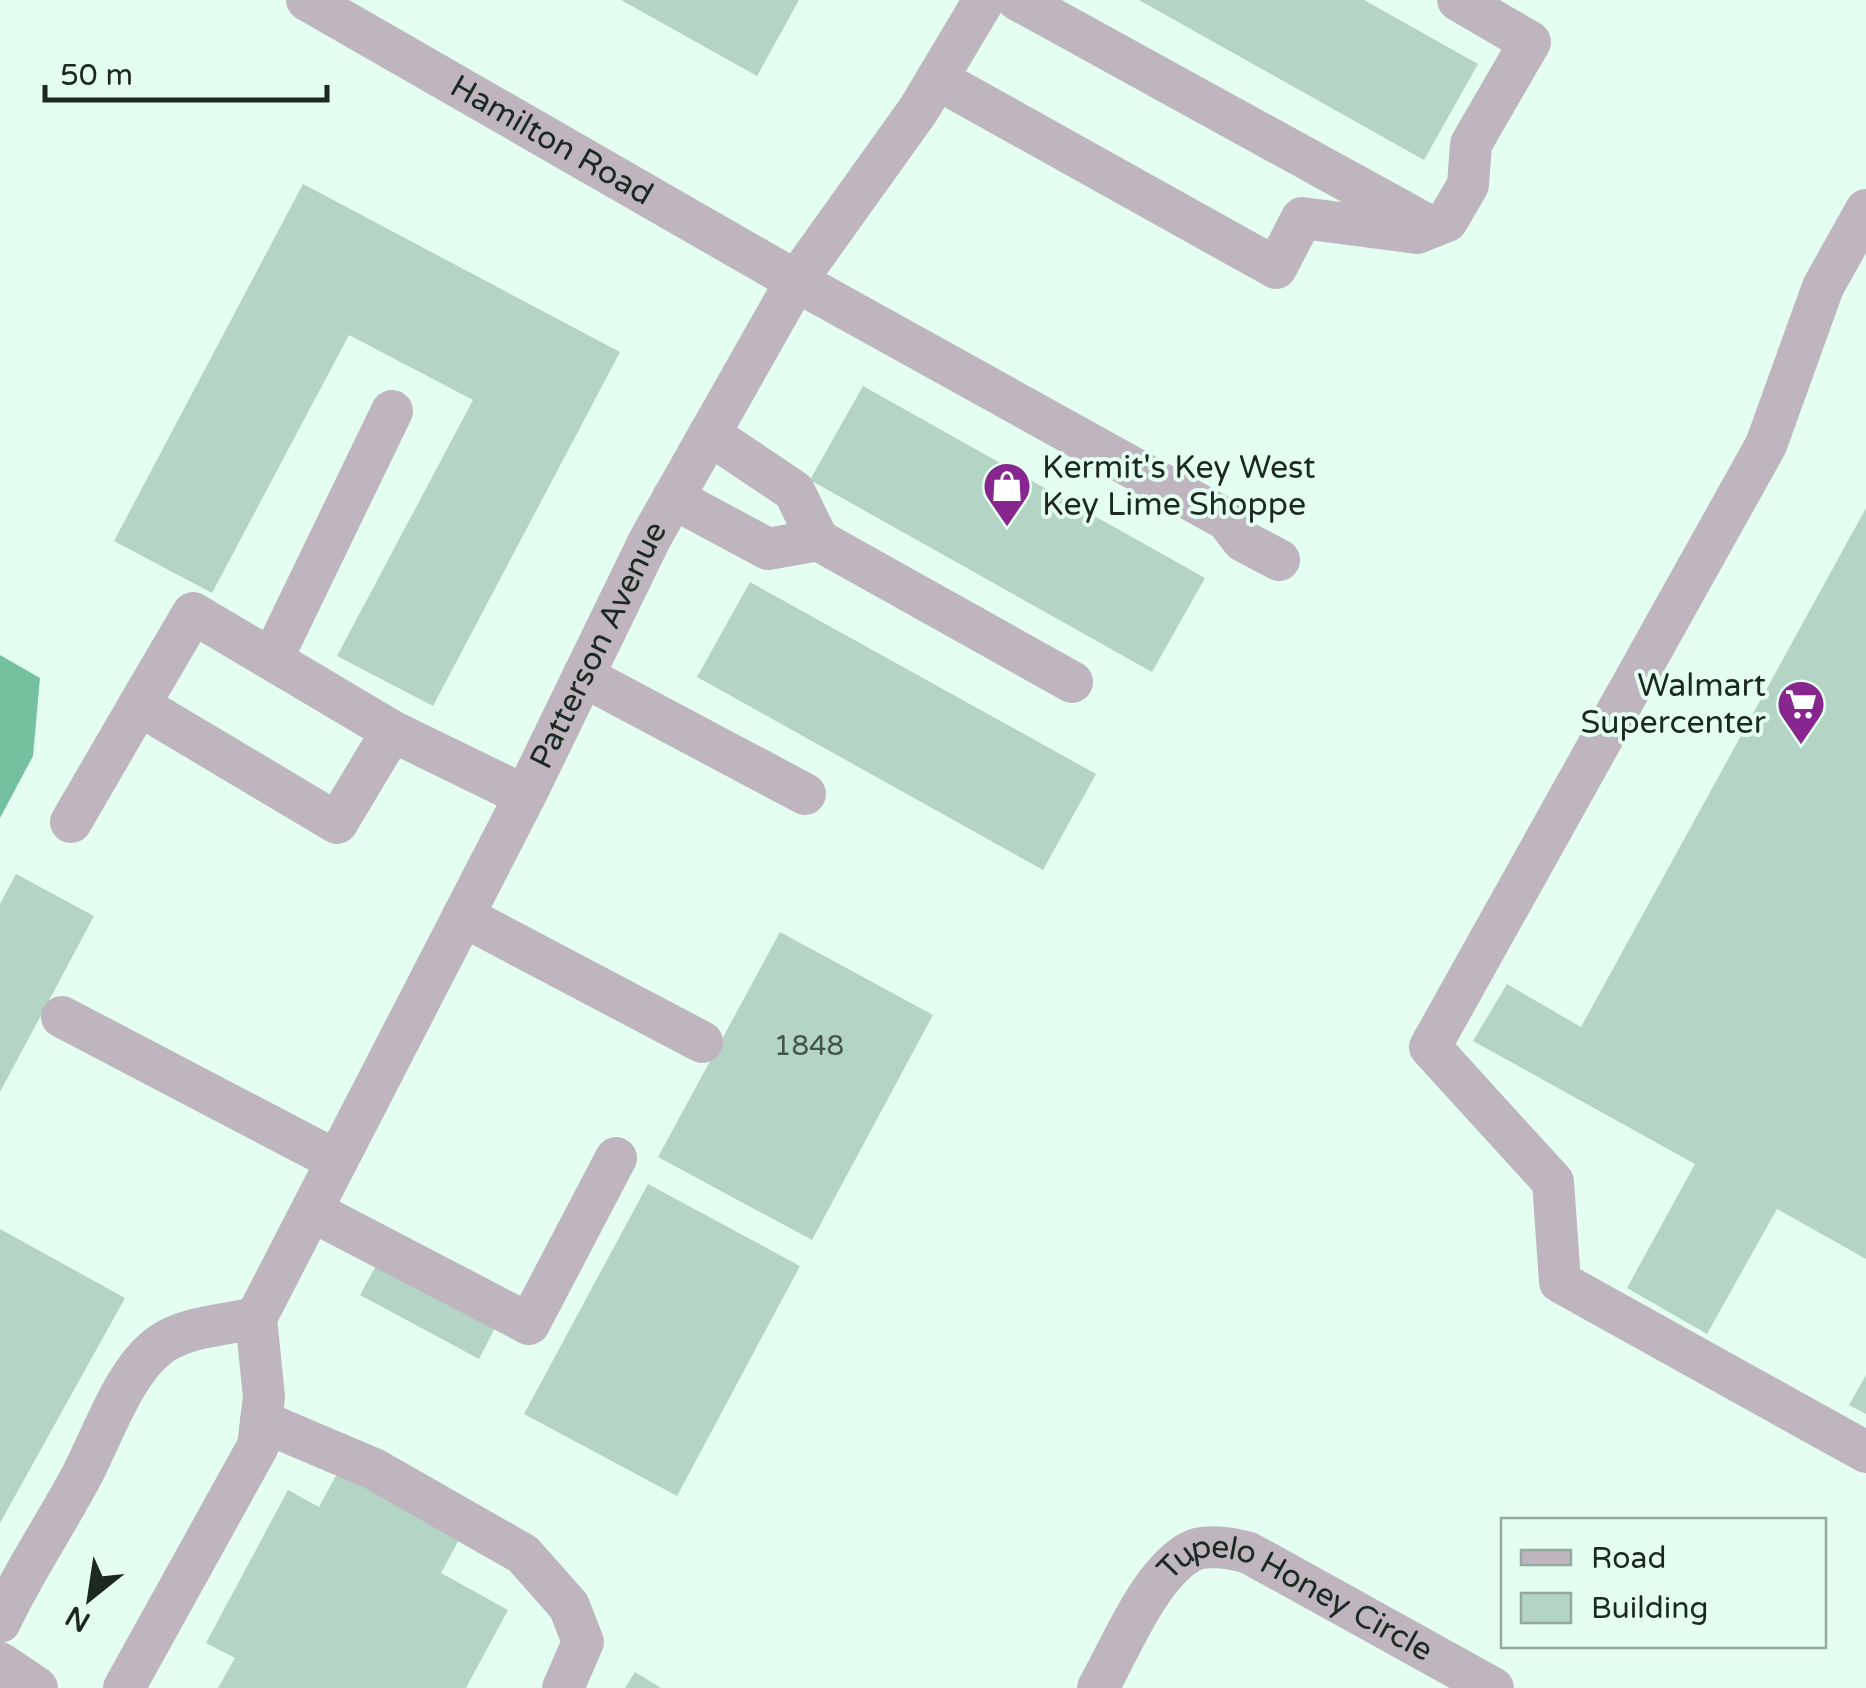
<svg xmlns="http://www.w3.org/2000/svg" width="1866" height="1688" font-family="'Varela Round',sans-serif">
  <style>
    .water { fill: #74c09f }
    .building { fill: #b4d4c5 }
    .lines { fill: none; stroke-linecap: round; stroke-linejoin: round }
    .minor { stroke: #bfb5bf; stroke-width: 42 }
    .labels { text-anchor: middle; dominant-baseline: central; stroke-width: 8; stroke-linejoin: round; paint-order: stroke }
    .number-label { font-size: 28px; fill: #42534b }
    .street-label { font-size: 32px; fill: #1c2822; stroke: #e4fff2 }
    .poi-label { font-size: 32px; fill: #1c2822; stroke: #e4fff2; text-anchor: start }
  </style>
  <rect width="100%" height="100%" fill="#e4fff2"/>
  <!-- water -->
  <path class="water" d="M0 655 40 678 33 756 0 818Z"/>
  <!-- building -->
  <path class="building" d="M621 0H799L757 76Z
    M1139 0H1364L1478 64 1424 160Z
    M303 184 620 352 433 706 337 656 473 400 349 335 212 593 114 541Z
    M863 386 1205 578 1152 672 810 480Z
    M1866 508V1259L1777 1209 1707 1334 1627 1288 1695 1164 1473 1041 1507 984 1581 1027Z
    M750 582 1096 774 1043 870 697 677Z
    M16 874 94 916 0 1092V904Z
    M780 932 933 1015 812 1240 658 1157Z
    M648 1184 800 1266 677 1496 524 1414Z
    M0 1229 125 1298 0 1523Z
    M380 1258 498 1322 479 1359 360 1295Z
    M1866 1375V1414L1849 1405Z
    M339 1470 461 1536 441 1573 508 1610 466 1688H218L235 1658 206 1643 288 1490 319 1507Z
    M635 1672 661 1688H625Z"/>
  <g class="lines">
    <!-- minor -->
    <g class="minor">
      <path id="s1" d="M307 0 796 281 1227 520 1243 541 1279 560"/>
      <path d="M1018 0 1429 226"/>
      <path d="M937 79 1276 268 1302 218 1417 233 1447 221 1468 185 1471 144 1530 42 1458 0"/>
      <path d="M1866 210 1823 287 1766 445 1430 1047 1553 1182 1560 1282 1866 1452"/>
      <path d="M709 434 794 491 818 540 1072 682"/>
      <path d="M673 498 768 549 818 540"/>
      <path d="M272 659 392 411"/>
      <path d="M583 676 805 794"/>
      <path d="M392 731 193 613 139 705 337 823 392 731 525 796"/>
      <path d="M71 822 139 705"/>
      <path d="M463 916 702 1042"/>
      <path d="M62 1017 337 1161"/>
      <path d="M312 1211 529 1324 616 1158"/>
      <path id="s2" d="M256 1318 525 796 650 539 796 281 919 109 984 0"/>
      <path d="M261 1421 374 1469 523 1554 569 1606 583 1642 563 1688"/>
      <path d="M0 1622C24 1571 56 1524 82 1475 103 1435 124 1371 160 1345 186 1326 226 1325 256 1318"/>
      <path d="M0 1663 37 1688"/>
      <path d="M124 1688 258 1446 264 1397 256 1318"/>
      <path id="s3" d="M1098 1688C1121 1647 1148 1578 1188 1553 1203 1543 1232 1548 1249 1553L1493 1688"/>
    </g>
  </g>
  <!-- icons -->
  <defs>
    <g id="shop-pin" transform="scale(2.5)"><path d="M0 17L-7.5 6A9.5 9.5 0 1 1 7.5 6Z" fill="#87268f" stroke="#e4fff2"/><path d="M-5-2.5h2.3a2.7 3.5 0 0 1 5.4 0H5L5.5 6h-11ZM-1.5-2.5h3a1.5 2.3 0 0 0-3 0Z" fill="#fff"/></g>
    <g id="supermarket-pin" transform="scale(2.5)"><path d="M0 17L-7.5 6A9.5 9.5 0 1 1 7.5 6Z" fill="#87268f" stroke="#e4fff2"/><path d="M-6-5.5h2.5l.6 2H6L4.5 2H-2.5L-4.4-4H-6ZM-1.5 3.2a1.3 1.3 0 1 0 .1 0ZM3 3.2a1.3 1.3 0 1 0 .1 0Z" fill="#fff"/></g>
  </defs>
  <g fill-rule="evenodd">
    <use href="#shop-pin" x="1007" y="486"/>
    <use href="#supermarket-pin" x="1801" y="704"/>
  </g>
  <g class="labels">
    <!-- number labels -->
    <g class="number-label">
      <text x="809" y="1046">1848</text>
    </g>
    <!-- street labels -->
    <g class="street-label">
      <text stroke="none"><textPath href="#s1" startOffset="282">Hamilton Road</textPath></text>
      <text stroke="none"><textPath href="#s2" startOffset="755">Patterson Avenue</textPath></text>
      <text stroke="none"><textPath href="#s3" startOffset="282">Tupelo Honey Circle</textPath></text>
    </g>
    <!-- poi labels -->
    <g class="poi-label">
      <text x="1042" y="468">Kermit's Key West<tspan x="1042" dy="37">Key Lime Shoppe</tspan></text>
      <text x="1766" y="686" text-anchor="end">Walmart<tspan x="1766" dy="37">Supercenter</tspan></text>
    </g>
  </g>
  <!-- legend -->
  <rect x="1501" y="1518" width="325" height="130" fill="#e4fff2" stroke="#94a99f" stroke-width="2.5"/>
  <rect x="1521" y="1550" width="50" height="15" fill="#bfb5bf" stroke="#94a99f" stroke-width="2.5"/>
  <text x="1591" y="1568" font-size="30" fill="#1c2822">Road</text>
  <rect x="1521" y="1593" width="50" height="30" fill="#b4d4c5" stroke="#94a99f" stroke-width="2.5"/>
  <text x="1591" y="1618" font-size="30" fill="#1c2822">Building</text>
  <!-- north arrow -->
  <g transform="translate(90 1598) rotate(210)" stroke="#e4fff2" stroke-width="8" paint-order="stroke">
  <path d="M0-8L18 38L0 25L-18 38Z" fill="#1c2822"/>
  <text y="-15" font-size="28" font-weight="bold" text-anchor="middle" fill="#1c2822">N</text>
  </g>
  <!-- scale -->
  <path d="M45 85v15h282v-15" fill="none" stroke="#1c2822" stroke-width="5"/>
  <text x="60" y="85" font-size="30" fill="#1c2822" stroke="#e4fff2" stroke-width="8" paint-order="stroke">50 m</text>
</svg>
